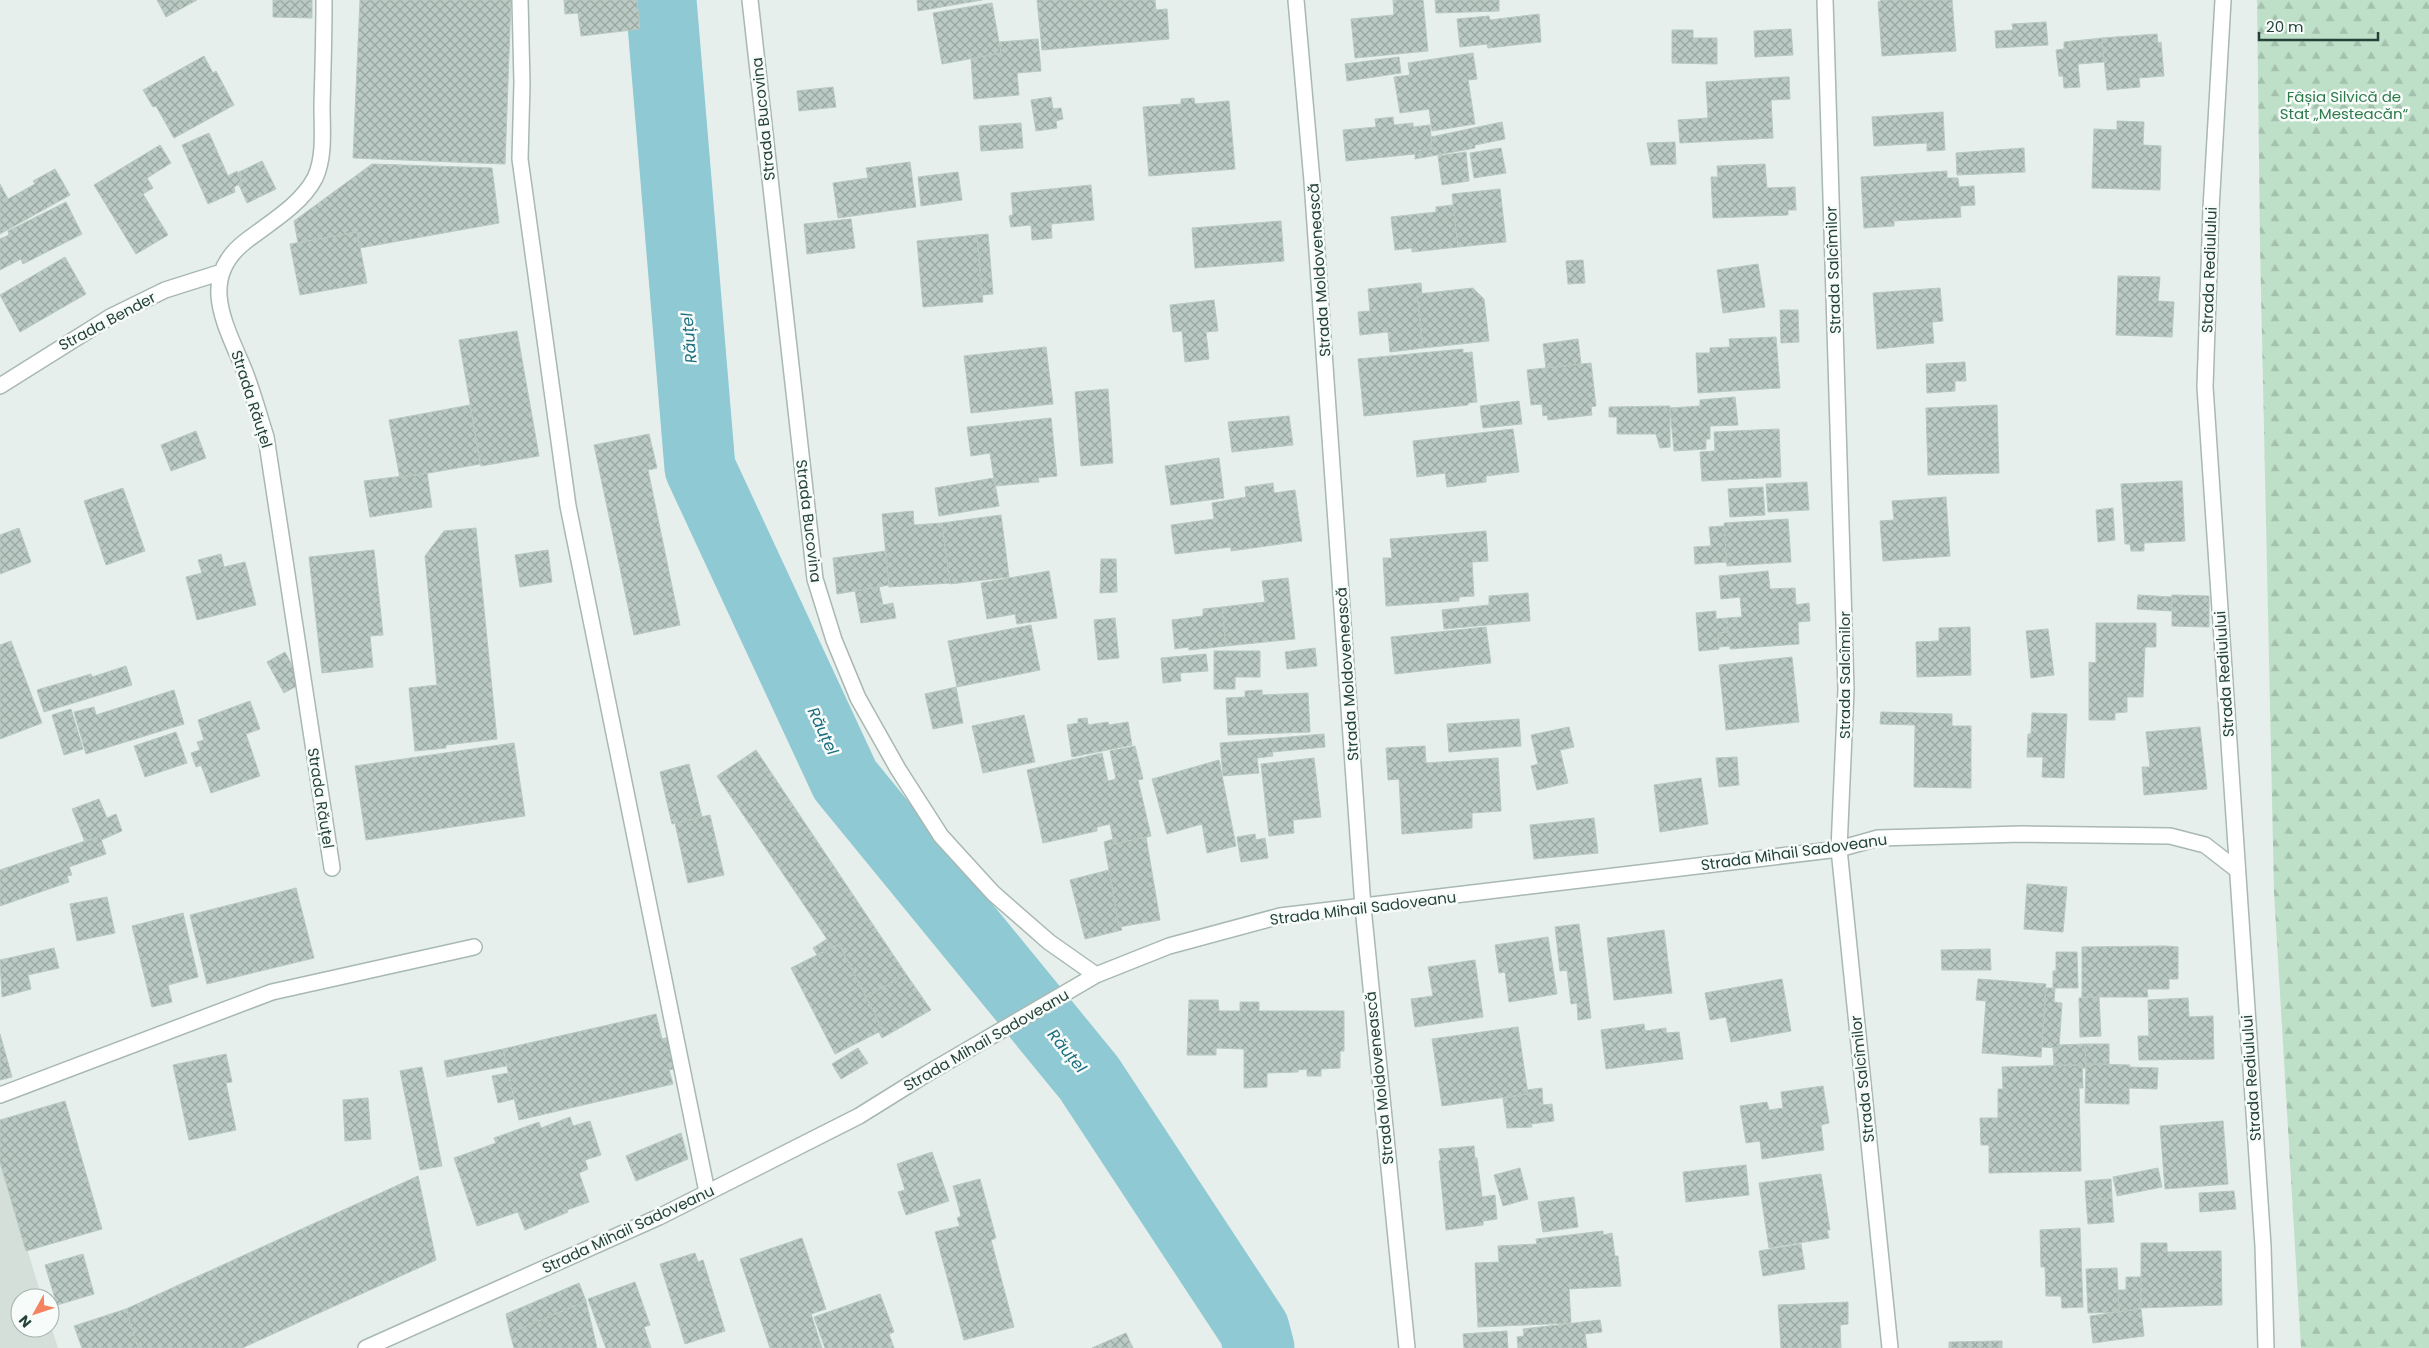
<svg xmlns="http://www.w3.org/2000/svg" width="2429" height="1348" font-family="Poppins,sans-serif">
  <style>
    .built { fill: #d4dfda }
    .forest { fill: url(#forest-firs) }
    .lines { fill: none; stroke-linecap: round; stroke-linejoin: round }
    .river { stroke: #8ec9d4; stroke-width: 71 }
    .building { fill: url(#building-cross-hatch); stroke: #b8c9c2 }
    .lane-casing { stroke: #a8b8b2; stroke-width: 18 }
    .street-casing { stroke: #a8b8b2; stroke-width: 18 }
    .lane { stroke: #fff; stroke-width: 15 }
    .street { stroke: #fff; stroke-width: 15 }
    .labels { text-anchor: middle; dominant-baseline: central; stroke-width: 5; stroke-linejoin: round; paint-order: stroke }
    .park-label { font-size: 15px; fill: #2d7a4b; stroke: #f7fbf9 }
    .street-label { font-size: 15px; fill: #24423a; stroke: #f7fbf9 }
    .water-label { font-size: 16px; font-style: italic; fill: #1c6f80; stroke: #f7fbf9 }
  </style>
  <defs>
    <pattern id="forest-firs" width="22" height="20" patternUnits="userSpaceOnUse" patternTransform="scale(1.25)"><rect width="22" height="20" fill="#bfe0c8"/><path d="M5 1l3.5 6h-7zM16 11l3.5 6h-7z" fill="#a4c1ad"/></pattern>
    <pattern id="building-cross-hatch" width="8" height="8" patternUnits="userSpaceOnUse" patternTransform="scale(1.25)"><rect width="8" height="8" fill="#bbcac4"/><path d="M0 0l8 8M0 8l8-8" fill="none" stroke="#98a6a0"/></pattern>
  </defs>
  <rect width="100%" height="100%" fill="#e6efeb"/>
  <!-- built -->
  <path class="built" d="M0 1159 42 1298H20V1328H50V1323L58 1348H0Z"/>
  <!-- forest -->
  <path class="forest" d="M2257 0H2429V1348H2301L2274 892 2260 244Z"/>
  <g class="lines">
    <!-- river -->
    <path class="river" d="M661 0 700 468 845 780 1089 1078 1254 1329 1259 1348"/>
  </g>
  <!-- building -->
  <path class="building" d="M157 0H197L166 17Z
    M273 0H312V18L273 17Z
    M360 0H511L505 164 353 158Z
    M564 0H637L640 29 581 36 578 13 565 14Z
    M917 0H982L918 11Z
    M1037 0H1155L1156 10 1167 9 1169 39 1042 50Z
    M1393 0H1423L1428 51 1355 58 1351 19 1394 15Z
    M1435 0H1499V11L1436 13Z
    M1882 0H1952L1956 51 1882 56 1878 2Z
    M992 3 1001 53 942 64 933 13Z
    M1539 14 1541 42 1488 48 1487 44 1460 47 1457 19 1489 16 1490 20Z
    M2046 22 2048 45 1996 48 1995 31 2013 30 2012 24Z
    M1791 29 1793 55 1755 57 1754 31Z
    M1672 30H1693V38H1717V64L1672 63Z
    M2157 34 2158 43 2161 42 2164 76 2139 78 2140 87 2107 90 2102 38Z
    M2102 38 2104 62 2078 64 2080 87 2064 88 2063 76H2059L2056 50 2064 49V42Z
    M1038 39 1041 71 1017 73 1019 95 974 99 971 59 1001 53 999 42Z
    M1473 53 1477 79 1468 80 1475 124 1432 131 1429 109 1400 113 1394 77 1410 75 1408 63Z
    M204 56 213 73 216 71 234 105 174 138 156 106 153 107 143 90Z
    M1399 57 1401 73 1347 81 1345 64Z
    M1785 77H1789L1790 99 1771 100 1773 138 1680 143 1678 120 1708 118 1706 82Z
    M833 87 836 107 799 111 797 91Z
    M1051 97 1053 109 1061 108 1063 119 1056 121 1057 128 1036 131 1031 100Z
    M1194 98 1195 104 1229 101 1235 169 1149 176 1143 107 1181 104V99Z
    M1943 112 1945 150 1927 151V143L1874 146 1872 117Z
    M1393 117 1394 125 1413 123V127L1430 125 1432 149 1415 151V154L1346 161 1343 130 1376 127 1375 119Z
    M2117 121 2144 122 2143 145 2161 146 2160 190 2092 188 2094 129 2117 130Z
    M1502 122 1505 139 1475 145V148L1415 159V151L1432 149 1431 137Z
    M1021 123 1023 148 981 151 979 126Z
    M209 133 228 176 237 171 242 183 234 187 235 192 208 204 182 145Z
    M1675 142 1676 164 1651 165 1647 143Z
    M160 145 171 163 147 178 153 188 143 194 168 235 136 254 94 185Z
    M1501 148 1506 173 1474 178 1470 153Z
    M2024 148 2025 172 1957 175 1956 153Z
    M1466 152 1469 181 1442 185 1438 156Z
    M262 161 276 189 247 203 239 185 242 183 237 173Z
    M910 162 916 207 838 218 833 183 868 178 866 168Z
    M372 164 492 168 499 223 360 248 357 232 298 243 294 221Z
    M1765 164 1767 188 1795 187 1796 210H1788V215L1713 218 1711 177H1718L1717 166Z
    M55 169 70 195 0 234V184L8 199 35 184 33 181Z
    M1947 171V178H1958L1959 187 1974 186 1975 205 1960 206 1961 217 1894 221V226L1864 228 1861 177Z
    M958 172 962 200 921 206 918 177Z
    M1091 185 1094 220 1051 224 1052 238 1032 240 1031 225 1011 227 1009 216 1013 215 1011 193Z
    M1500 189 1506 242 1458 247 1452 194Z
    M66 202 82 234 23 264 21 259 0 270V239L9 235 8 231Z
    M1453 205 1458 247 1412 252V248L1395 250 1391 217 1436 212V207Z
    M851 219 855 248 807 254 804 224Z
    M1281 221 1284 261 1195 268 1192 228Z
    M357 232 367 283 300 295 290 244Z
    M988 234 993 294 982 295 977 235Z
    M977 235 983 302 923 307 917 241Z
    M65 257 86 294 20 332 0 295Z
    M1583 260 1585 283 1568 284 1566 261Z
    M1758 264 1765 307 1723 313 1717 270Z
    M2118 276 2160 277 2158 301 2174 302 2172 337 2116 335Z
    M1421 283 1422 294H1417L1423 348 1390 352 1388 332 1360 335 1358 312 1370 311 1368 289Z
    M1473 288 1484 299 1489 341 1423 348 1417 294Z
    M1940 288 1943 321 1932 322 1934 343 1877 349 1873 293Z
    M1214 300 1218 331 1206 332 1209 359 1185 362 1182 331 1173 332 1170 305Z
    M1780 310H1798L1799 342 1781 343Z
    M517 331 539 456 481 466 459 340Z
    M1776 337 1780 388 1698 393 1696 353H1710V348L1730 347 1729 339Z
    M1578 339 1581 364 1546 368 1543 344Z
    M1046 347 1053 404 971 413 964 356Z
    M1463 349V353L1472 352 1477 402 1468 403V405L1364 416 1358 359Z
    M1965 362 1966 381H1955V391L1927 393 1926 364Z
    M1591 363 1596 406 1591 407 1592 415 1548 420 1547 415 1543 416 1542 404 1531 405 1527 370Z
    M1108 389 1113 463 1081 466 1075 392Z
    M1735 397 1738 425 1710 426V439H1706V449L1674 451 1670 408 1700 406V400Z
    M1519 401 1522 424 1483 428 1480 406Z
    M470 405 480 464 400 478 389 420Z
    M1997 405 1999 473 1928 475 1926 408Z
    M1670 406V447L1660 448 1656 434H1617V417H1609V407Z
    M1289 416 1293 445 1232 452 1228 422Z
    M1051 418 1057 476 1038 478 1039 482 995 486 990 453 971 456 967 427Z
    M1513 429 1519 472 1486 476V482L1447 487 1445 473 1417 477 1413 441Z
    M1779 429 1781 477 1702 481 1700 452 1715 451 1714 432Z
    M196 431 206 458 171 471 161 445Z
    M649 434 657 468 648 470 680 625 634 635 594 445Z
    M1219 458 1224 498 1171 505 1165 466Z
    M427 473 432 507 370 517 364 481Z
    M994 478 999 506 939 516 935 488Z
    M2182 481 2185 541 2144 543V551H2131L2130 544H2125L2121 484Z
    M1807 482 1809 510 1768 512 1766 484Z
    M1273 483 1274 493 1295 490 1302 541 1231 551V547L1175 554 1171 525 1214 519 1212 503 1246 497 1245 487Z
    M1763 487 1765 515 1730 517 1728 489Z
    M123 488 145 551 106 565 84 501Z
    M1946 497 1950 556 1883 561 1880 521 1894 520 1892 501Z
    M2113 508 2115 540 2098 542 2096 510Z
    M913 511 914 525 942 523 950 583 889 587 882 514Z
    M1001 515 1009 577 950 584 942 523Z
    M1788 519 1791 562 1727 566 1724 523Z
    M1724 526 1727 562 1695 564 1694 547 1711 546 1709 527Z
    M19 528 31 562 0 574V535Z
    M476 528 497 739 446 745V748L415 751 409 688 437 685 425 556 444 531Z
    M1486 531 1488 561 1472 562 1474 596 1459 597V601L1386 606 1383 558H1392L1390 539Z
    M374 550 383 635 370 636 373 667 322 673 309 557Z
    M548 550 552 582 520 587 515 555Z
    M886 551 889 585 837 594 833 558Z
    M221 554 224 567 245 562 256 605 197 620 186 577 202 573 198 560Z
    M1101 559H1116L1117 592 1100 593Z
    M1049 571 1057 618 1017 624 1015 614 987 619 981 583Z
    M1768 571 1770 589 1795 588 1796 605 1809 603 1810 621 1798 622 1799 644 1730 649V646L1719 647 1718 633 1728 632 1727 618 1742 617 1740 597 1721 599 1719 576Z
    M1288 578 1295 639 1226 646 1222 607 1265 602 1262 581Z
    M879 587 883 605 893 603 896 618 861 623 855 591Z
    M1528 593 1530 621 1444 629 1442 610 1489 605V596Z
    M2138 595 2172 597V611L2137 609Z
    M2172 595 2209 596V627L2172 626Z
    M1222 607 1226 646 1189 650 1188 647 1175 649 1172 620 1203 616V609Z
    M1716 611V619L1727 618 1728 632 1718 633 1719 649 1699 651 1696 613Z
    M1115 618 1119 658 1098 660 1094 620Z
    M2096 623H2156V647H2145L2143 697H2127V712L2115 713V720H2089V662L2096 663Z
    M1031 625 1040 670 957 687 948 641Z
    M1486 627 1491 663 1395 674 1391 637Z
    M1970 627 1971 675 1917 677 1916 642 1939 641V628Z
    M2048 629 2054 675 2031 678 2026 631Z
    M11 641 42 723 0 739V645Z
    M1315 648 1317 666 1287 669 1285 652Z
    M1214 651H1260V677H1235V689H1214Z
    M285 652 302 683 284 693 267 662Z
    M1206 654 1208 671 1180 673 1181 681 1163 683 1161 658Z
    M1792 657 1799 722 1726 730 1719 665Z
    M126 666 132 685 44 712 37 690 91 674 92 677Z
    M956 687 963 723 933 729 925 694Z
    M174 690 184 724 86 754 74 712 94 707 96 715Z
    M1262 690V695L1308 693 1310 732 1228 735 1226 698 1245 697V691Z
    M250 701 260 729 246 734 260 776 211 793 201 765 196 767 191 753 200 750 197 742 204 740 198 720Z
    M71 709 83 749 64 755 52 715Z
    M1881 712 1952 714V726H1971V788L1914 787 1915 725 1880 724Z
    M2032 713 2067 714 2064 778 2042 777 2043 757H2027L2028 734H2031Z
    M1024 715 1035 762 983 773 972 726Z
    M1087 718 1088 725 1108 722 1109 725 1128 722 1132 745 1072 757 1067 725 1078 723V719Z
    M1519 719 1521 746 1449 752 1447 724Z
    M1569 727 1574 747 1560 750 1568 783 1537 790 1531 766 1538 764 1531 735Z
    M2200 727 2207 789 2144 795 2142 767H2150L2146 732Z
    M176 732 187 763 145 777 134 746Z
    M1324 734 1325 747 1272 752 1273 756 1257 758 1259 773 1223 776 1220 743Z
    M514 743 525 816 366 840 355 766Z
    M1135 746 1143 779 1138 780 1151 836 1114 844 1110 824 1097 827V831L1043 843 1027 770 1102 753 1108 781 1116 779 1110 751Z
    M1425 746 1426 763 1498 758 1501 811 1472 813V828L1402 834 1399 779 1388 780 1386 748Z
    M756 750 906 974 866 997 839 944 817 955 813 948 827 939 717 776Z
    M1737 757 1739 785 1719 787 1716 758Z
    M1314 758 1321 817 1293 820 1294 833 1269 836 1261 764Z
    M1219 760 1236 846 1207 853 1202 824 1167 834 1152 779Z
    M689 764 702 817 672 824 660 772Z
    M1701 778 1708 824 1660 832 1654 785Z
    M99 799 107 818 116 814 122 831 101 840 100 836 85 842 72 809Z
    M710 815 724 875 688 883 675 823Z
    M1594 818 1598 853 1534 859 1530 825Z
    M1255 834 1256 840 1265 838 1268 858 1241 862 1237 837Z
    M100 836 106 854 69 867 72 875 67 876 69 882 0 906V870Z
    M1146 837 1160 920 1119 927 1104 842 1113 839 1114 844Z
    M1109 870 1119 927H1121L1122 930 1085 939 1070 880Z
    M2027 884 2067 887 2063 932 2024 929Z
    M296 888 314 958 207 984 190 915Z
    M107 897 115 933 77 941 70 904Z
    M183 913 198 977 168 985 172 1002 152 1007 132 926Z
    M1579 924 1591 1018 1578 1020 1577 1003 1571 1004 1567 970 1560 971 1555 927Z
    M1664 930 1672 993 1614 1000 1607 938Z
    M1548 937 1557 994 1509 1002 1505 972 1499 973 1495 945Z
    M839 944 883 1030 835 1054 791 968Z
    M2165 946 2178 947V979H2169V989H2147L2148 997H2082V947Z
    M54 948 59 968 28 975 31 989 2 997 0 960Z
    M1990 949 1991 970H1942L1941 950Z
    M2056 952H2077L2078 988H2053V971H2056Z
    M1475 960 1483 1017 1415 1027 1411 999 1433 996 1428 967Z
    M906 974 931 1010 882 1038 879 1032 883 1030 866 997Z
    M1782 979 1791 1031 1731 1042 1726 1017 1710 1020 1705 993Z
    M1978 979 2046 984 2041 1057 1982 1053 1986 1001 1976 1000Z
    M2046 988H2055L2054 1002 2062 1003 2059 1048 2042 1047Z
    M2099 997 2101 1036 2080 1037 2079 998Z
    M2188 998 2189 1017 2213 1016 2214 1059 2139 1060 2138 1036H2149L2148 1000Z
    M1189 1000H1218L1219 1011H1240V1002H1259V1011H1344V1051H1340V1068L1321 1069V1076H1307V1069L1298 1070V1072L1267 1073V1087L1244 1088V1049L1216 1048V1055H1187Z
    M656 1014 662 1039 676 1035 683 1067 669 1070 673 1084 519 1120 503 1049Z
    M1644 1024 1645 1031 1666 1028V1033L1679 1032 1683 1059 1606 1069 1601 1030Z
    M1518 1027 1528 1094 1442 1106 1432 1039Z
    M0 1034 12 1077 0 1080Z
    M2085 1044H2109V1064H2086Z
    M2085 1044 2086 1068H2082V1065H2054L2053 1048H2059V1045Z
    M858 1048 868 1063 841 1079 832 1064Z
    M503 1049 506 1066 447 1077 444 1061Z
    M226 1054 232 1082 226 1083 236 1130 189 1140 173 1065Z
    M2086 1064 2130 1065 2129 1067 2158 1068 2157 1089 2129 1088V1104L2085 1103Z
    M2082 1065 2083 1088H2079L2081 1171 1989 1173V1145H1981L1980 1118H1998V1089H2003L2002 1067Z
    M422 1067 442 1166 420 1170 400 1071Z
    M508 1073 514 1099 498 1103 492 1076Z
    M1823 1086 1829 1123 1821 1125 1824 1150 1762 1159 1760 1141 1746 1143 1740 1106 1767 1102 1769 1110 1783 1108 1781 1092Z
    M1542 1088 1543 1105 1552 1104 1554 1121 1531 1124 1532 1127 1507 1128 1503 1098 1528 1094 1527 1090Z
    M368 1098 371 1139 345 1141 343 1100Z
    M65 1101 102 1229 26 1251 0 1162V1120Z
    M570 1117 573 1126 590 1121 601 1155 585 1160 588 1169 579 1173 589 1202 567 1210 568 1212 525 1230 518 1212 477 1226 454 1158 496 1143 494 1138 539 1122 541 1128Z
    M2223 1121 2228 1184 2165 1189 2160 1126Z
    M681 1133 688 1159 636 1181 626 1156Z
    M1474 1146 1475 1158H1477L1482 1197 1495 1195 1497 1219 1483 1221V1225L1446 1230 1439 1161 1441 1160 1439 1149Z
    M932 1152 949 1201 906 1215 898 1192 905 1190 897 1164Z
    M1746 1165 1749 1195 1686 1202 1683 1172Z
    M1520 1168 1528 1199 1503 1206 1494 1175Z
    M2158 1168 2162 1187 2117 1196 2113 1177Z
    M1821 1174 1830 1230H1827L1829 1238 1769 1248 1759 1183Z
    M418 1176 436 1260 242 1348H138L126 1309Z
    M980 1179 996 1238 991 1240 1014 1327 964 1340 935 1232 960 1226 957 1218 961 1216 953 1186Z
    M2111 1179 2112 1198 2086 1200 2085 1181Z
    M2234 1191 2236 1209 2200 1212 2199 1193Z
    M1574 1197 1578 1227 1543 1232 1538 1202Z
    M2112 1198 2114 1222 2088 1224 2086 1200Z
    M2080 1228 2083 1307 2062 1308 2061 1296H2046L2045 1267H2041L2040 1230Z
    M1603 1231V1235L1612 1233 1615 1256H1618L1621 1286 1569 1289 1571 1323 1478 1327 1475 1263 1499 1262 1498 1246 1537 1244 1536 1239Z
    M802 1238 826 1309 811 1314 822 1348H770L740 1259Z
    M2141 1243H2167V1252L2221 1251 2222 1305 2141 1308Z
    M1801 1244 1805 1269 1763 1276 1759 1251Z
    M695 1253 698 1262 703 1260 725 1331 685 1344 660 1264Z
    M83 1254 94 1294 57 1305 45 1265Z
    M2117 1268 2119 1312 2088 1313 2086 1269Z
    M2126 1277H2141V1308L2119 1312 2118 1290H2126Z
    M635 1282 650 1325 644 1327 651 1348H606L588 1299Z
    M579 1283 586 1301 510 1333 506 1314Z
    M880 1294 894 1332 889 1334 894 1348H825L814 1317Z
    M586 1301 597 1348H514L510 1333Z
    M1848 1302V1324L1840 1325 1841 1348H1781L1778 1305Z
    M126 1309 138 1348H82L74 1326Z
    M2141 1309 2144 1336 2093 1343 2090 1316Z
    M1600 1320 1602 1332 1585 1334 1587 1348H1518L1517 1337 1524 1336 1523 1329Z
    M1507 1331 1508 1348H1464L1463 1334Z
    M1126 1333 1133 1348H1092Z
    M2002 1341V1348H1949V1342Z"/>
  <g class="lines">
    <!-- lane casing -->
    <g class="lane-casing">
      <path id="lane" d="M520 0 522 83 520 159 568 506 707 1192
        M0 1095 272 992 474 947"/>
    </g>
    <!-- street casing -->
    <g class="street-casing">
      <path id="street" d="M324 0C324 35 323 71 322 106 322 129 325 157 315 178 301 205 269 223 246 241 196 279 227 327 245 372 253 393 259 415 266 437L332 868
        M750 0 815 579 834 640 858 698 898 769 941 836 993 893 1049 942 1096 975
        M1296 0 1312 181 1363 907 1407 1348
        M1825 0 1846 689 1839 849 1890 1348
        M2223 0 2211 209 2205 387 2263 1246 2266 1348
        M0 386 110 317 165 290 222 272
        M366 1348 659 1217 859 1116 928 1073 1096 975 1169 946 1280 916 1839 849 1878 838 2022 834 2170 836 2205 845 2236 869"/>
    </g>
    <!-- lane -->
    <use href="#lane" class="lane"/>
    <!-- street -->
    <use href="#street" class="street"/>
  </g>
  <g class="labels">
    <!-- park labels -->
    <g class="park-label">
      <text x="2344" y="96">Fâșia Silvică de<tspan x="2344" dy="17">Stat „Mesteacăn“</tspan></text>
    </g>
    <!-- street labels -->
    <g class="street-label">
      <text transform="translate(763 119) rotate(-96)">Strada Bucovina</text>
      <text transform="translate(1319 270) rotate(-94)">Strada Moldovenească</text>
      <text transform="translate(1833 270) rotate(-92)">Strada Salcîmilor</text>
      <text transform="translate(2209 270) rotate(-88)">Strada Rediulului</text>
      <text transform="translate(107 321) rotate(-28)">Strada Bender</text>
      <text transform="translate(252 399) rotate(72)">Strada Răuțel</text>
      <text transform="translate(809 521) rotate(83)">Strada Bucovina</text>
      <text transform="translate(1347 674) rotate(-94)">Strada Moldovenească</text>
      <text transform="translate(2224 674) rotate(-94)">Strada Rediulului</text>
      <text transform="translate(1844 675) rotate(-90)">Strada Salcîmilor</text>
      <text transform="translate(321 798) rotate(81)">Strada Răuțel</text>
      <text transform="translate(1794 852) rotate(-8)">Strada Mihail Sadoveanu</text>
      <text transform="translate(1363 908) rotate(-7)">Strada Mihail Sadoveanu</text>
      <text transform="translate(986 1040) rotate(-30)">Strada Mihail Sadoveanu</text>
      <text transform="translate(1379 1078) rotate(-96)">Strada Moldovenească</text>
      <text transform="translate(2251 1078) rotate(-94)">Strada Rediulului</text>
      <text transform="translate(1862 1079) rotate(-96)">Strada Salcîmilor</text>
      <text transform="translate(628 1229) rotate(-25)">Strada Mihail Sadoveanu</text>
    </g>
    <!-- water labels -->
    <g class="water-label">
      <text transform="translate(689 338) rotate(-95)">Răuțel</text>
      <text transform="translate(823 731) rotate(65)">Răuțel</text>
      <text transform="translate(1067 1051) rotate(51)">Răuțel</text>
    </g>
  </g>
  <!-- north arrow -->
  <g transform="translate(35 1313) rotate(230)"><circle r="24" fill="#f7fbf9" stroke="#a3b1ad"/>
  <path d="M0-4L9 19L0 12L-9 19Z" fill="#f4845f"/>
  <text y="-8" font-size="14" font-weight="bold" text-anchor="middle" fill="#24423a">N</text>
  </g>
  <!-- scale -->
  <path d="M2259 32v8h119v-8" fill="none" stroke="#24423a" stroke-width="2.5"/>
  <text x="2266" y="32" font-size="15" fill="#24423a" stroke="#f7fbf9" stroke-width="4" paint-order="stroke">20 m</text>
</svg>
